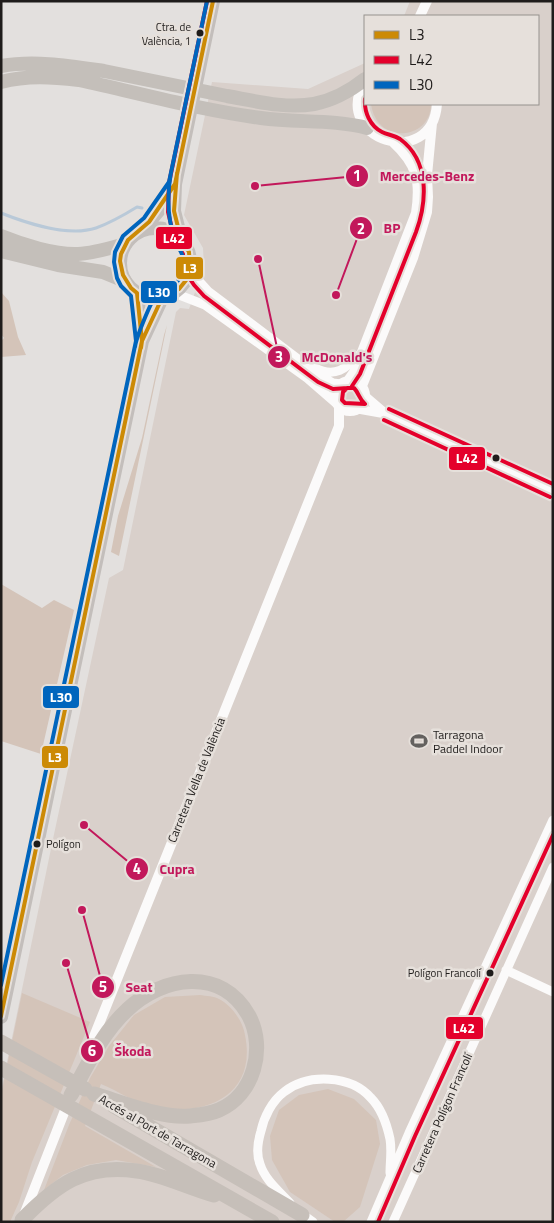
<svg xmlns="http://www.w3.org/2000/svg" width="554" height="1223" font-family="'Titillium Web',sans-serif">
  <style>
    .built { fill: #d9d0cb }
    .green { fill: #d4c4b9 }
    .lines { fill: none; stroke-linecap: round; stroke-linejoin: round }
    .stream { stroke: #b9c9d8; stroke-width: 3 }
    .minor { stroke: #fbfafa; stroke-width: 9 }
    .tertiary { stroke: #fbfafa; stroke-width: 10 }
    .primary { stroke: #c3bebb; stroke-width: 14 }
    .trunk { stroke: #c4bfba; stroke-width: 14 }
    .motorway { stroke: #c6bfb9; stroke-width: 15 }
    .bus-1-casing { stroke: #e6e0db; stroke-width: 8 }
    .bus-2-casing { stroke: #e6e0db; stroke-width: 8 }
    .bus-3-casing { stroke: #e6e0db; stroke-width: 8 }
    .bus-1 { stroke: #cc8a05; stroke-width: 4 }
    .bus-2 { stroke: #e4002b; stroke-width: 4 }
    .bus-3 { stroke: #0065bd; stroke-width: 4 }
    .bus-dot { fill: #1f1c1b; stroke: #e6e0db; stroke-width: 2 }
    .labels { text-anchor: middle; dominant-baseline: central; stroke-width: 5; stroke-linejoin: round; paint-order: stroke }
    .bus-label { font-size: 11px; fill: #1f1c1b; stroke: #e6e0db; text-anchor: end }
    .poi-label { font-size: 12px; fill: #1f1c1b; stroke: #e6e0db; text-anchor: start }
    .street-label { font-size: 12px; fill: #1f1c1b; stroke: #e6e0db }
    .leader { fill: none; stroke: #c2185b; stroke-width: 2 }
    .callout-dot { fill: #c2185b; stroke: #e6e0db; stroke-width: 2 }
    .mark-label { font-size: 15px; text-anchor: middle; font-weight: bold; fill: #fff }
    .callout-label { font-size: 14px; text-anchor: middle; font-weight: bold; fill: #c2185b; stroke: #e6e0db; stroke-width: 5; stroke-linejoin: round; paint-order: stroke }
    .line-badge { stroke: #e6e0db; stroke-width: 2 }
    .badge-label { font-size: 14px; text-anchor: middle; font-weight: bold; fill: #fff }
  </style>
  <rect width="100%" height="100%" fill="#e3e0de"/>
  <!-- built -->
  <path class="built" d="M410 1H553V1222H1V1091L53 839 109 578 123 570 176 312 180 308 189 309 204 267 203 248 184 215 212 82 308 89 365 63V104H538V16H404Z"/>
  <!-- green -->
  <path class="green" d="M371 104H431C431 140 377 146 371 104Z
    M1 292 9 301 18 337 26 355 1 357V341L4 338 1 334Z
    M167 325 119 556 111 552 118 516 142 438 164 335Z
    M1 584 42 608 54 600 74 610 41 754 1 741Z
    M22 993 90 1022 32 1162 19 1202 10 1222H1V1095Z
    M200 995C206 996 214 996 219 999 231 1005 243 1021 245 1035 257 1094 208 1116 157 1108 137 1105 119 1091 101 1084L85 1126 156 1167 116 1160 87 1165 63 1175 44 1190 69 1125 90 1078 109 1046 134 1015 165 997Z
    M328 1089 354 1099 376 1120 380 1144 360 1207 343 1222H335L290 1192 272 1160 270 1136 279 1110 299 1095Z"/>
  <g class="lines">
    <!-- stream -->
    <path class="stream" d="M1 213C26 223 69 237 96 228 110 223 124 215 137 207L142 208"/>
    <!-- minor -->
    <path class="minor" d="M190 267 199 281 208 291 322 377 333 383 341 384
      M174 293 205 305 307 378 337 404
      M315 368C335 378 346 369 360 354
      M365 396 386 414
      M358 409 386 414 553 491
      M506 970 553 992
      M290 1203C279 1191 265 1180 260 1164 256 1154 258 1141 261 1131 264 1117 272 1101 284 1092 308 1073 351 1075 371 1098 381 1108 387 1125 390 1139 392 1150 390 1162 390 1173
      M299 1212 313 1222
      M371 1222 409 1133 553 820
      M393 1222 553 867"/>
    <!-- tertiary -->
    <path class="tertiary" d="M420 16 427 1
      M365 81C330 139 432 172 437 104
      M335 396a15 15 0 1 1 30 0a15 15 0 1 1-30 0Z
      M347 382 354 372 362 352 416 213C421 181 417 164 393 142
      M362 386 413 258 427 212 428 197 427 175 432 123
      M87 1054 339 426V406
      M24 1215 69 1100"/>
    <!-- primary -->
    <path class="primary" d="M120 263a35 35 0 1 1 70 0a35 35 0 1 1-70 0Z
      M143 229 159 210 174 185
      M181 239 174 211 175 184 213 1
      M137 293 142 340
      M1 1017 142 341 162 298"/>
    <!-- trunk -->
    <path class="trunk" d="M1 66C35 60 70 66 104 71 145 79 186 88 227 96 255 101 286 109 314 104 334 100 350 91 365 79
      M1 82C27 75 53 77 79 80 139 93 200 110 261 118 296 123 333 119 367 128
      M1 236C23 245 55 255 78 254 94 253 110 248 125 244
      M1 251 58 265 103 272 125 281"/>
    <!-- motorway -->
    <path class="motorway" d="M1 1042 85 1089
      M1 1068 272 1222
      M71 1095C87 1066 102 1033 127 1010 162 976 222 966 249 1016 266 1048 254 1095 219 1110 210 1114 199 1115 190 1116 163 1119 121 1102 94 1094
      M114 1106 302 1215
      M22 1220C56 1185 85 1163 137 1171 161 1174 189 1188 214 1195"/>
    <!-- bus-1 casing -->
    <g class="bus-1-casing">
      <path id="bus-1" d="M141 348 142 341 162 298 179 289 187 279 190 267 189 252 181 239 174 211 177 173
        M1 1016 142 341 137 293 131 288 123 275 120 261 121 254 128 240 149 222 175 184 213 1"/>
    </g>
    <!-- bus-2 casing -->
    <g class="bus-2-casing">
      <path id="bus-2" d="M207 1 169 183 168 212 175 241 183 254 184 270 194 285 204 296 318 382 333 389 348 388
        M352 386 360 374 416 232C427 202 430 161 400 139 394 135 388 135 382 132 370 126 364 112 365 99
        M347 388H354C359 393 359 399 365 404L345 403 342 400 343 392Z
        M389 409 553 484
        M384 420 550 497
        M378 1222 415 1136 553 835"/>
    </g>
    <!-- bus-3 casing -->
    <g class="bus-3-casing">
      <path id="bus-3" d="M135 347C136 338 151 301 157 294 167 283 180 288 183 269 186 255 179 251 175 240 167 218 167 195 171 172
        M1 985 136 341 131 296 121 286 117 278 114 262 115 252 123 236 144 218 169 182 207 1"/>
    </g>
    <!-- bus-1 -->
    <use href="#bus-1" class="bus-1"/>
    <!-- bus-2 -->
    <use href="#bus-2" class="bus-2"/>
    <!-- bus-3 -->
    <use href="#bus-3" class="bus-3"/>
  </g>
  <!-- icons -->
  <defs>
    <g id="stadium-bare" transform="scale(1.35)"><path d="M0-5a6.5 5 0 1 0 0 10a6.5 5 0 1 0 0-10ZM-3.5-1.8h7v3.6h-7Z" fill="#64615f" stroke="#e6e0db" stroke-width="2.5" paint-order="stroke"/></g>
  </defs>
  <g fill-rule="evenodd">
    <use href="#stadium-bare" x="419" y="741"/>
  </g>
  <!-- markers -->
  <g class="bus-dot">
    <circle cx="200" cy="33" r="4.5"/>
    <circle cx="496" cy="458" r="4.5"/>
    <circle cx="37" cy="844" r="4.5"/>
    <circle cx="490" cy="973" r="4.5"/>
  </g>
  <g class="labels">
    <!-- bus labels -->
    <g class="bus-label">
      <text x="191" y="27">Ctra. de<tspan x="191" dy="14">València, 1</tspan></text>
      <text x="46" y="844" text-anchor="start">Polígon</text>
      <text x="481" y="973">Polígon Francolí</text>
    </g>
    <!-- poi labels -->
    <g class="poi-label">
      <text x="433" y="734">Tarragona<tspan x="433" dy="14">Paddel Indoor</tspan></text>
    </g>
    <!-- street labels -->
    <g class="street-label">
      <text transform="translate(196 780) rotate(-68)">Carretera Vella de València</text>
      <text transform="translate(442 1113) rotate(-66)">Carretera Polígon Francolí</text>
      <text transform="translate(158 1131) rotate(30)">Accés al Port de Tarragona</text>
    </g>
  </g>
  <!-- callouts -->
  <path class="leader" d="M255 186L357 176M336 295L361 228M258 259L279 357M84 825L137 869M82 910L103 987M66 963L92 1051"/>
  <g class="callout-dot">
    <circle cx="255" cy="186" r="5"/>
    <circle cx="336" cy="295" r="5"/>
    <circle cx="258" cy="259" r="5"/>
    <circle cx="84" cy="825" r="5"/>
    <circle cx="82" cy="910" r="5"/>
    <circle cx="66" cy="963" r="5"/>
    <circle cx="357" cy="176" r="12"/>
    <circle cx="361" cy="228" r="12"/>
    <circle cx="279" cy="357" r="12"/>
    <circle cx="137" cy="869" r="12"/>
    <circle cx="103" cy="987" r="12"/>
    <circle cx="92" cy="1051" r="12"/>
  </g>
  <g class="mark-label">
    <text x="357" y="181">1</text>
    <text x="361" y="234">2</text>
    <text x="279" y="362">3</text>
    <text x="137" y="874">4</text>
    <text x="103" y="992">5</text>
    <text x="92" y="1056">6</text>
  </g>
  <g class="callout-label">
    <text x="427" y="181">Mercedes-Benz</text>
    <text x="392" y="233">BP</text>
    <text x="337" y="362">McDonald's</text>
    <text x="177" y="874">Cupra</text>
    <text x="139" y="992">Seat</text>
    <text x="133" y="1056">Škoda</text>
  </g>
  <g class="line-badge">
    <rect x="155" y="226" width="38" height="24" rx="5" fill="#e4002b"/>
    <rect x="175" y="256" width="29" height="24" rx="5" fill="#cc8a05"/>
    <rect x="140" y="280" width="38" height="24" rx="5" fill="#0065bd"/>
    <rect x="448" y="446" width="38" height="25" rx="5" fill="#e4002b"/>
    <rect x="42" y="685" width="38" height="24" rx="5" fill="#0065bd"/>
    <rect x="41" y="745" width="28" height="24" rx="5" fill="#cc8a05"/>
    <rect x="445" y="1016" width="39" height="24" rx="5" fill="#e4002b"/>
  </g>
  <g class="badge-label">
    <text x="174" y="243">L42</text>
    <text x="190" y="273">L3</text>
    <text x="159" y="297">L30</text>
    <text x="467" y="463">L42</text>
    <text x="61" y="702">L30</text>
    <text x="55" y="762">L3</text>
    <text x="464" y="1033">L42</text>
  </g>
  <!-- border -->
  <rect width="554" height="1223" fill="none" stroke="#1f1c1b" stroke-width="5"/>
  <!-- legend -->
  <rect x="364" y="15" width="175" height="90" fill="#e6e0db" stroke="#96928e"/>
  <rect x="374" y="31" width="25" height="8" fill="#cc8a05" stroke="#96928e"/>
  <text x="409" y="40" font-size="15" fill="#1f1c1b">L3</text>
  <rect x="374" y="56" width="25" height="8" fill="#e4002b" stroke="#96928e"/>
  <text x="409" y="65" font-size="15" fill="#1f1c1b">L42</text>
  <rect x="374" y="81" width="25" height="8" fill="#0065bd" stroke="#96928e"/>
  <text x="409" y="90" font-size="15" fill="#1f1c1b">L30</text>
</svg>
